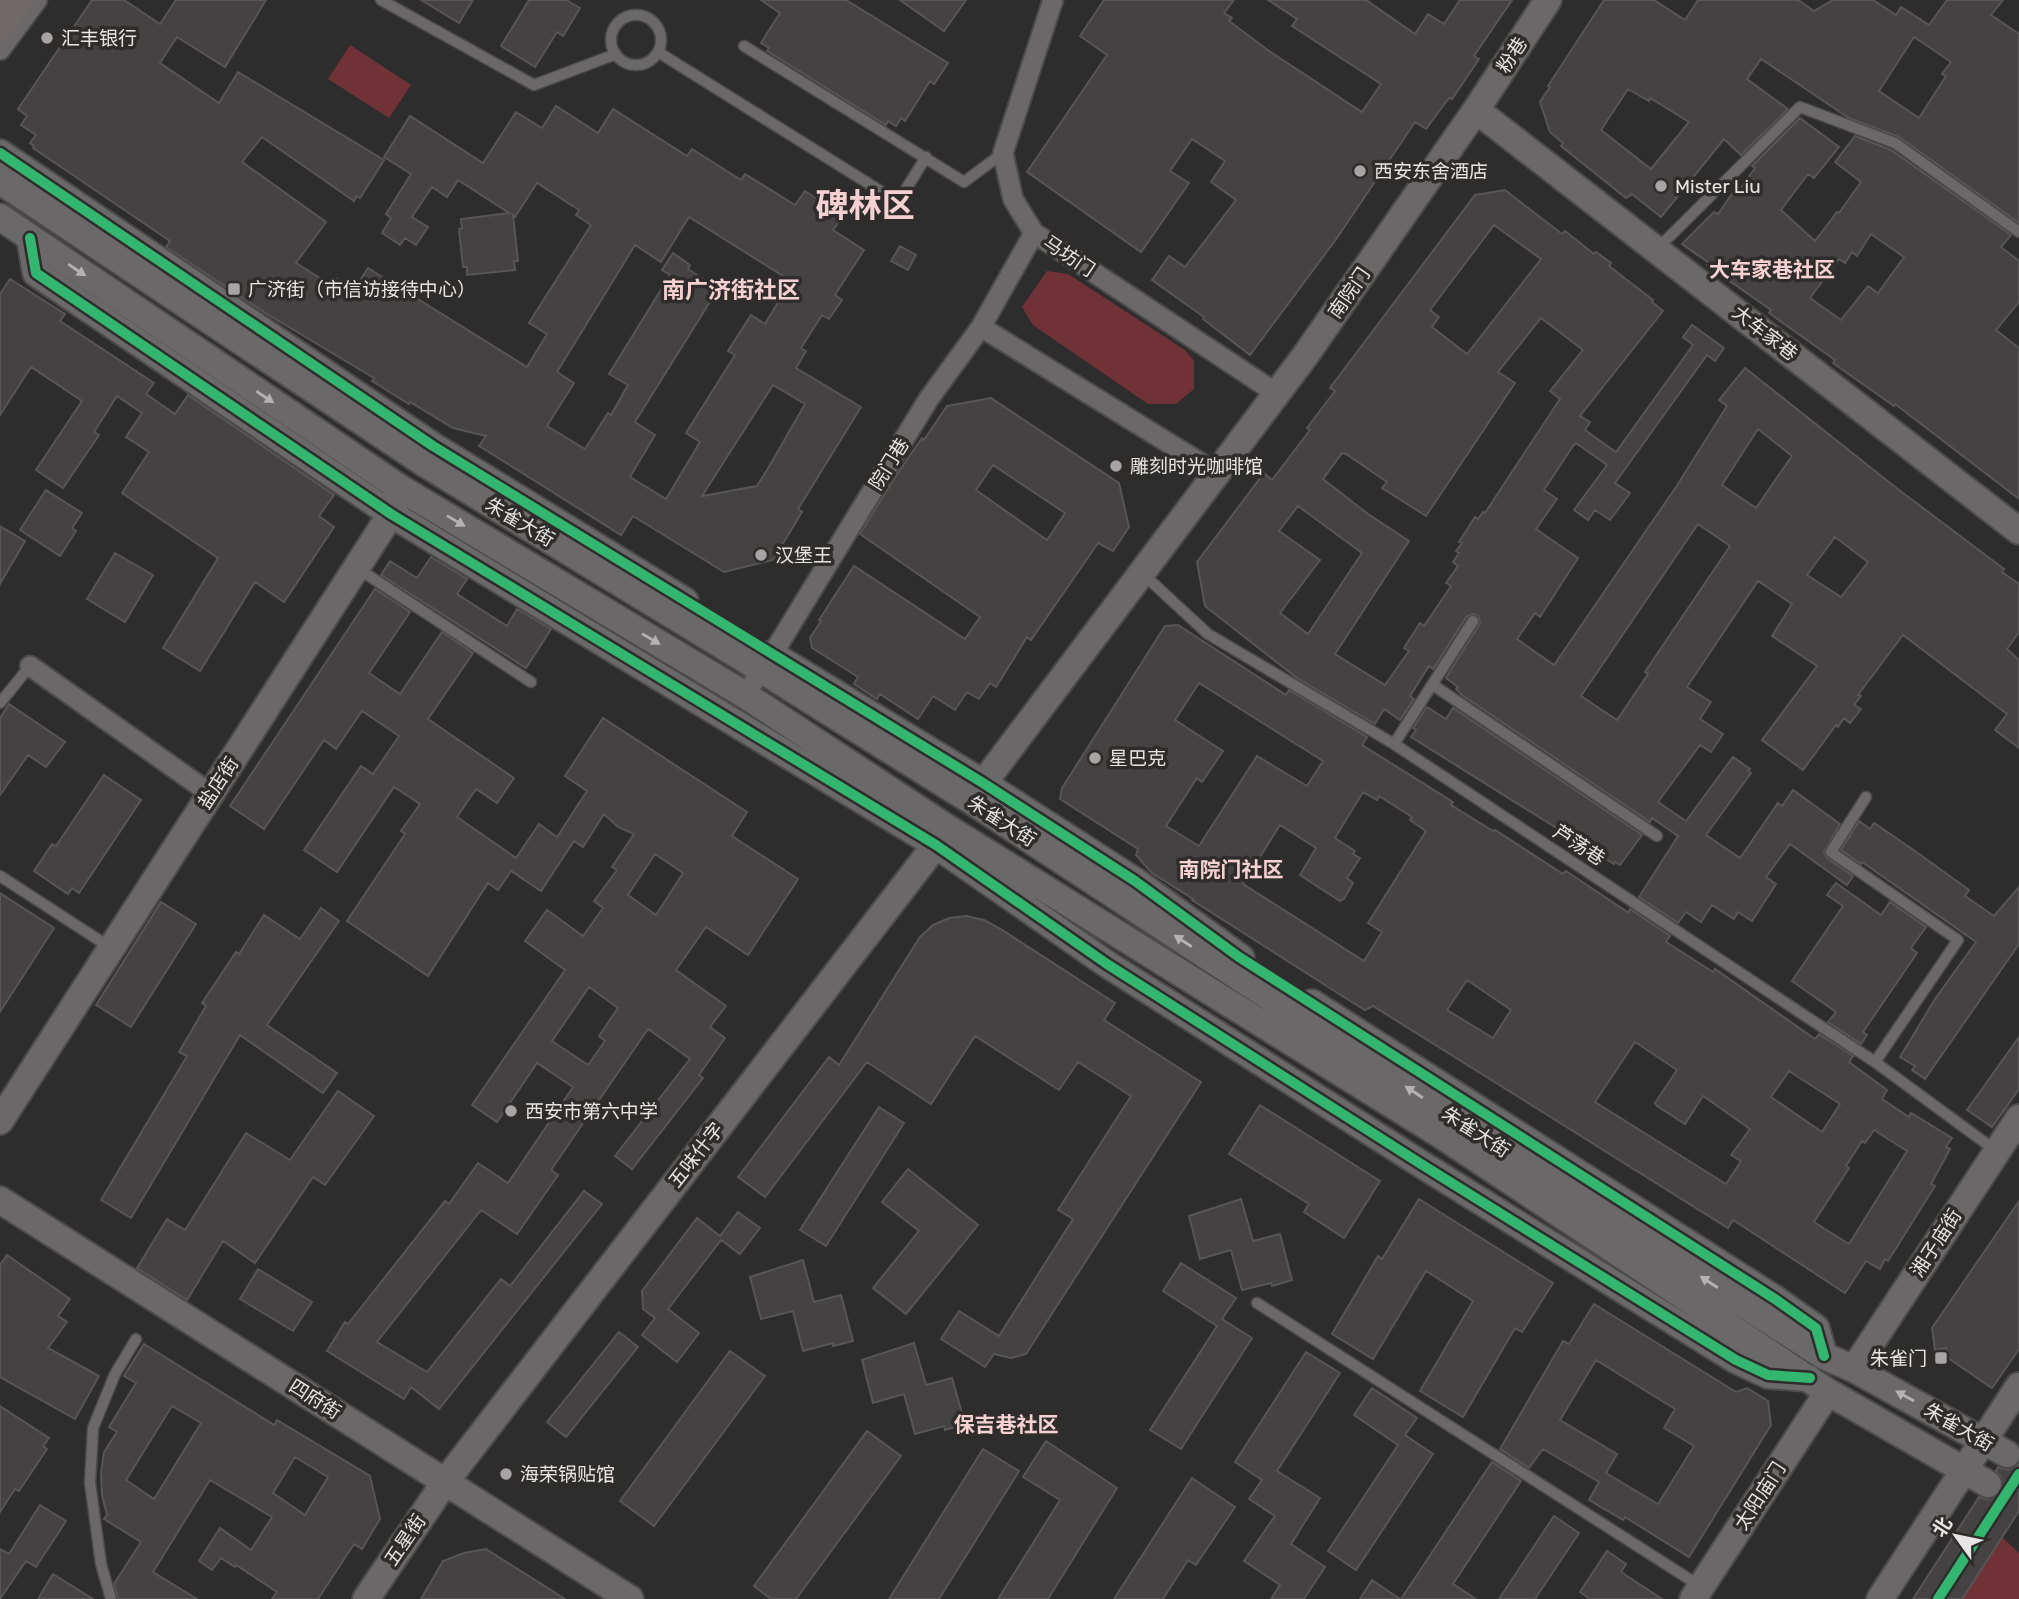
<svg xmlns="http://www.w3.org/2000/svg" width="2019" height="1599" font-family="Rubik,'Noto Sans SC',sans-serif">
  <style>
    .green { fill: #713237 }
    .building { fill: #444242; stroke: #575555; stroke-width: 2; fill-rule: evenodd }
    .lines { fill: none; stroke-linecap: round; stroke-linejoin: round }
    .secondary-tunnel { stroke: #4a4848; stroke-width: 26; stroke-dasharray: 26 13; stroke-linecap: butt }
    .lane-casing { stroke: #4c4b4b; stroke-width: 13 }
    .street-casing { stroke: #4c4b4b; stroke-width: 23 }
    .secondary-casing { stroke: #4c4b4b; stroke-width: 30 }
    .primary-casing { stroke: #4c4b4b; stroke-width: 33 }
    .lane { stroke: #6a6868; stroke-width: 10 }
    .street { stroke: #6a6868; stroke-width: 19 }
    .secondary { stroke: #6a6868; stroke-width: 26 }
    .primary { stroke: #6f6969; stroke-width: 30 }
    .cycleway-casing { stroke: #2f2c2c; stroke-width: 15 }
    .cycleway { stroke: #33b770; stroke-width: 10 }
    .oneway { fill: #b4b2b2 }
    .poi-dot { fill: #a6a4a4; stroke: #2f2c2c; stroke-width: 2.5 }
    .labels { text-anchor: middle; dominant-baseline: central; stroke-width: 7; stroke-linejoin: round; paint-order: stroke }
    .poi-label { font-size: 19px; fill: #e6e4e4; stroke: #2f2c2c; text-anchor: start }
    .street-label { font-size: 19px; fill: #e6e4e4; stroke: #2f2c2c }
    .neighbourhood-label { font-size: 21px; font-weight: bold; fill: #f5d1d1; stroke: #2f2c2c }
    .quarter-label { font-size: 23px; font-weight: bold; fill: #f5d1d1; stroke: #2f2c2c }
    .town-label { font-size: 33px; font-weight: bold; fill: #f5d1d1; stroke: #2f2c2c }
  </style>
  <rect width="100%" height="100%" fill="#2e2d2d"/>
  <!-- green -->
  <path class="green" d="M350 45 411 85 389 118 328 79Z
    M1047 271 1068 274 1185 350 1194 361V389L1176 404H1148L1033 325 1022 307Z
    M2002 1537 2019 1553V1599H1962Z"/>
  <!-- building -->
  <path class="building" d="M92 0H124L160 24 176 0H266L225 67 177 37 160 63 219 103 238 72 384 160 360 198 357 196 354 201 262 137 242 162 326 222 296 263 331 285 335 278 355 288 368 268 527 367 547 334 529 323 591 225 576 215 579 210 537 183 515 217 513 215 518 261H514L515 270 467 275V267H463L459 229 462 228 461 219 509 213 458 180 447 197 432 187 412 217 428 227 416 245 405 238 400 245 382 233 391 218 386 214 411 174 384 157 410 116 483 163 516 112 542 128 556 106 598 133 613 109 687 156 692 149 741 180 745 174 795 205 805 191 843 216 833 230 864 250 835 295 842 300 829 319 822 315 801 348 806 351 796 368 861 407 798 509 802 512 773 560 724 572 633 516 621 535 479 446 486 436 453 428 410 402 409 404 372 381 374 378 267 314 166 247 170 241 33 148 34 146 30 143 36 135 21 125 27 116 18 109ZM689 217 791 281 765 324 751 315 728 351 735 355 686 433 700 442 666 499 630 477 655 435 635 422 718 289 688 269 690 265 673 253 662 270 670 275 609 374 628 385 611 415 608 413 585 449 547 426 574 383 557 372 635 245 661 262ZM773 385 805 404 767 470 757 486 702 496Z
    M421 0H473L459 23Z
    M529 0H566L580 8 563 36 557 32 535 67 501 46Z
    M761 0H846L948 63 934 84 930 81 905 121 901 118 896 126 888 121 886 125 767 51 769 48 761 43 780 13Z
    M900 0H966L944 31Z
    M1104 0H1234L1224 13 1232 18 1229 21 1269 51 1362 112 1381 84 1292 26 1297 19 1268 0H1366L1415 34 1428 14 1444 24 1460 0H1512L1474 56 1479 59 1452 99 1449 98 1426 129 1415 122 1337 238 1250 355 1203 319 1204 317 1152 280 1169 256 1185 267 1236 200 1211 182 1225 161 1192 139 1170 171 1189 183 1141 252 1027 172 1107 55 1080 36Z
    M1604 0H1654L1685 20 1698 0H1798L1814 11 1833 0H1873L1896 15 1901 7 1929 25 1947 0H2003L1991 15 2019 34V223L1899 137 1849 118 1761 59 1747 79 1788 109 1741 155 1724 139 1661 217 1632 194 1626 198 1561 146 1563 143 1550 132 1540 102 1550 87 1548 86ZM1914 37 1951 62 1942 74 1946 76 1919 118 1879 91ZM1628 89 1649 101 1650 98 1689 122 1651 169 1601 130Z
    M1800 118 1839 147 1814 178 1808 174 1781 210 1815 241 1837 212 1839 213 1861 182 1835 162 1855 136 1891 150 2011 235 2001 247 2019 261V302L1996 330 2019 348V499L1895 404 1894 406 1833 363 1835 360 1769 313 1771 310 1707 265 1709 263 1682 244 1714 212 1718 214 1734 191 1737 193 1755 168 1752 166ZM1871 234 1904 257 1878 293 1868 286 1841 320 1810 298 1839 259 1845 263 1852 252 1857 256Z
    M1505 190 1562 234 1565 231 1594 254 1596 252 1611 263 1609 266 1653 300 1652 302 1663 311 1580 416 1590 422 1585 430 1616 452 1693 345 1683 337 1692 325 1724 348 1715 361 1707 355 1615 483 1630 493 1610 520 1595 510 1588 520 1574 510 1607 465 1576 443 1573 446 1544 490 1557 499 1536 529 1578 558 1540 617 1535 613 1517 639 1554 665 1676 487 1727 406 1719 400 1745 368 1899 490 2004 569 2002 572 2019 584V632L2007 649 2019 660V748L1995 730 2007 714 1903 635 1858 695 1861 696 1854 705 1861 709 1850 723 1844 718 1838 727 1836 725 1803 770 1762 740 1817 666 1772 636 1792 604 1758 581 1687 687 1711 702 1700 719 1723 734 1711 752 1700 745 1658 802 1686 821 1733 757 1750 769 1748 771 1751 773 1706 835 1740 858 1778 803 1782 806 1793 790 1840 824 1824 852 1827 858 1853 876 1847 885 1790 844 1766 877 1776 884 1752 921 1738 912 1734 919 1712 905 1701 922 1686 912 1678 923 1639 897 1678 836 1652 818 1650 822 1462 695 1456 689 1458 687 1446 678 1479 625 1480 621 1478 615 1473 614 1467 616 1433 669 1429 666 1410 696 1414 699 1400 720 1384 709 1375 724 1297 678 1205 606 1197 562 1264 473 1272 480 1310 430 1307 428 1335 391 1330 388 1475 195ZM1494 225 1541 259 1467 354 1432 327 1439 317 1430 310ZM1541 318 1583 350 1550 391 1560 399 1485 513 1483 512 1478 519 1475 517 1459 542 1462 543 1456 551 1459 553 1453 562 1458 566 1446 583 1451 586 1424 626 1420 623 1404 648 1409 651 1385 685 1335 654 1409 541 1368 514 1323 479 1342 453 1346 454 1387 482 1382 488 1426 516 1515 383 1498 372ZM1758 429 1792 456 1756 508 1722 485ZM1298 506 1362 553 1308 634 1280 613 1320 560 1279 531ZM1698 524 1730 546 1645 672 1648 674 1617 720 1581 696ZM1835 537 1868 562 1841 597 1807 575Z
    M900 246 916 255 908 270 891 261Z
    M10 279 65 314 60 321 154 383 146 394 175 414 188 395 334 495 319 516 334 527 284 602 255 582 200 671 163 648 218 558 122 493 149 452 126 437 142 413 117 396 94 432 99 435 63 488 36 470 82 401 31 367 0 415V294Z
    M991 398 1119 483 1129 527 1113 551 1098 543 1031 640 1027 637 996 687 990 683 979 699 967 692 955 710 933 696 918 719 880 694 877 699 854 684 858 677 812 648 810 638 821 621 819 620 854 566 965 639 980 617 860 534 895 477 922 438 924 440 947 406ZM993 465 1065 513 1047 540 976 490Z
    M46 490 82 513 72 528 76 531 60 556 20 530Z
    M0 526 25 541 0 584Z
    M115 553 153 575 125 622 87 599Z
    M431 557 467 579 457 594 507 626 517 609 551 629 526 668 381 575 390 561 417 578Z
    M375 589 410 612 369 673 400 694 442 632 473 653 428 719 514 778 497 803 476 789 457 817 516 858 539 824 557 837 587 791 565 776 603 718 747 812 732 836 798 879 748 955 706 927 676 970 726 1006 710 1027 725 1038 699 1075 703 1078 632 1169 615 1156 690 1059 648 1029 551 1170 558 1175 517 1234 481 1210 377 1342 427 1372 501 1279 510 1286 584 1191 602 1204 439 1409 411 1387 404 1399 327 1351 345 1322 348 1324 445 1201 449 1204 478 1163 508 1183 573 1087 537 1063 497 1122 472 1105 565 970 525 941 547 910 583 936 603 908 594 901 617 870 612 867 634 834 618 827 604 814 583 847 574 841 541 891 511 871 498 890 488 883 428 976 347 921 405 834 401 831 420 804 394 787 337 872 304 850 361 766 373 774 399 736 362 711 336 749 324 740 264 829 230 806ZM655 854 683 873 656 915 628 895ZM589 987 618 1008 599 1036 605 1041 588 1065 552 1041Z
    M1178 625 1286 695 1289 690 1367 737 1362 745 1453 802 1451 805 1493 831 1495 830 1563 874 1566 871 1626 911 1629 912 1630 909 1670 936 1666 942 1713 972 1715 969 1815 1039 1819 1034 1853 1056 1849 1062 1887 1090 1882 1099 1909 1117 1911 1113 1952 1138 1946 1147 1950 1149 1931 1184 1935 1186 1888 1261 1885 1259 1880 1269 1866 1261 1845 1293 1733 1220 1728 1228 1373 1006 1365 1010 1347 999 1192 900 1193 899 1152 873 1136 855 1138 849 1060 799 1062 788 1165 626ZM1199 683 1323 761 1307 786 1257 756 1199 846 1166 826 1197 778 1202 782 1223 751 1175 720ZM1363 792 1377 800 1379 796 1412 817 1410 820 1426 831 1368 923 1382 932 1364 961 1243 884 1280 825 1316 848 1300 875 1340 901 1344 899 1353 883 1347 878 1360 858 1353 854 1355 851 1335 838ZM1467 980 1511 1010 1493 1038 1447 1010ZM1635 1042 1677 1070 1655 1103 1657 1106 1685 1124 1703 1096 1750 1129 1731 1155 1741 1161 1726 1184 1595 1102ZM1789 1071 1840 1104 1822 1132 1771 1097ZM1874 1130 1907 1151 1849 1244 1814 1222 1849 1168 1846 1166 1862 1141 1865 1143Z
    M9 704 65 742 46 767 28 755 0 795V718Z
    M1427 707 1446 719 1453 708 1642 835 1620 865 1615 862 1614 864 1411 737 1416 730 1413 728Z
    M104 775 141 800 79 893 72 888 68 894 34 871 52 844 56 846Z
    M1859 821 1870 829 1874 823 1915 851 1969 890 1965 896 1994 916 2019 887V944L1925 1079 1912 1070 1915 1066 1900 1057 1935 999 1976 942 1862 862 1861 864 1841 850Z
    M1836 883 1881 915 1890 902 1926 927 1911 948 1917 953 1863 1032 1867 1035 1861 1044 1828 1022 1836 1012 1792 981 1843 906 1827 895Z
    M0 893 54 928 0 1012Z
    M161 902 196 924 131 1027 96 1005Z
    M321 908 339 921 267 1025 337 1073 323 1093 240 1035 131 1218 101 1200 187 1056 179 1052 206 1006 202 1003 236 952 239 954 264 915 300 939Z
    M966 916 984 920 999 928 1115 1003 1104 1020 1201 1082 1026 1354 1011 1358 994 1354 985 1367 941 1339 959 1311 999 1336 1073 1219 1058 1210 1131 1096 1078 1062 1059 1090 975 1036 931 1104 867 1062 765 1197 738 1177 829 1057 839 1065 920 937 933 925 949 918Z
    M2019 1037V1089L1992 1127 1967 1110Z
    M338 1091 374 1116 325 1185 313 1177 255 1263 223 1241 187 1300 137 1268 167 1219 185 1230 246 1133 290 1160Z
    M1260 1105 1380 1181 1344 1238 1304 1212 1309 1204 1229 1154Z
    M879 1107 904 1123 826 1246 800 1230Z
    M908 1169 978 1225 906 1314 873 1288 919 1231 882 1202Z
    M1241 1199 1253 1241 1280 1234 1292 1280 1272 1286 1271 1283 1242 1290 1231 1250 1200 1259 1189 1216Z
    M1419 1199 1553 1283 1522 1332 1515 1328 1463 1417 1420 1391 1473 1301 1426 1271 1373 1359 1332 1334 1378 1256 1382 1259Z
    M2019 1201V1349L1992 1388 1948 1358 1946 1348 1935 1350 1932 1328Z
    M738 1212 760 1228 740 1254 721 1240 668 1309 699 1333 677 1362 642 1335 655 1318 643 1309 642 1291 697 1218 720 1236Z
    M7 1255 70 1299 58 1316 67 1322 48 1348 99 1376 75 1419 0 1377V1265Z
    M803 1260 814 1302 841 1295 853 1341 833 1346V1343L803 1351 793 1311 761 1319 750 1277Z
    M1181 1263 1236 1298 1222 1319 1252 1338 1181 1449 1150 1430 1217 1326 1163 1291Z
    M258 1269 312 1302 293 1331 240 1299Z
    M1594 1304 1736 1392 1747 1388 1768 1401 1771 1425 1689 1557 1625 1517 1623 1520 1589 1500 1599 1482 1543 1449 1529 1468 1500 1449 1563 1341 1569 1344ZM1596 1360 1675 1409 1664 1428 1694 1446 1658 1504 1606 1473 1617 1454 1560 1420Z
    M619 1332 638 1347 566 1437 547 1422Z
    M914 1343 926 1385 952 1378 965 1424 945 1430 944 1426 915 1434 904 1394 873 1403 862 1360Z
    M144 1344 274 1425 277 1420 370 1476 380 1519 362 1549 354 1544 318 1599H272L277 1592 236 1565 235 1567 221 1558 212 1570 199 1561 220 1528 251 1550 272 1517 210 1480 153 1572 197 1599H118L114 1584 141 1542 104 1519 107 1515 102 1495 101 1473 104 1452 117 1432 109 1427 136 1383 124 1376ZM172 1406 201 1423 154 1499 126 1480ZM295 1457 328 1477 305 1515 273 1493Z
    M730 1351 765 1376 654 1526 620 1501Z
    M1306 1352 1340 1373 1277 1471 1320 1498 1291 1544 1325 1567 1304 1599H1271L1280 1585 1244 1561 1275 1516 1249 1499 1262 1480 1235 1462Z
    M1372 1388 1417 1418 1405 1435 1433 1454 1356 1570 1328 1551 1398 1445 1354 1415Z
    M0 1406 49 1438 43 1446 47 1449 19 1491 15 1489 0 1512Z
    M867 1431 901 1456 796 1599H771L754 1586Z
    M1046 1441 1117 1488 1048 1599H998L1060 1500 1023 1477Z
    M983 1449 1019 1471 939 1599H889Z
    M1492 1462 1521 1481 1453 1584 1476 1599H1401Z
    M2019 1464V1511L1962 1599H1913L1979 1497 1989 1500 1995 1498 2001 1492 2004 1483 2001 1476 1996 1471 1998 1467 2008 1470Z
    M1192 1478 1235 1507 1196 1565 1188 1560 1163 1599H1114Z
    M40 1505 66 1521 36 1567 26 1561 0 1599V1549L9 1554Z
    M1554 1516 1579 1533 1535 1599H1499Z
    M486 1549 565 1599H421L443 1561 464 1553Z
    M1607 1551 1626 1564 1621 1572 1662 1599H1590L1580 1592Z
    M53 1574 93 1599H38Z
    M1372 1580 1400 1599H1360Z"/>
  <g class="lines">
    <!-- secondary-tunnel -->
    <path class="secondary-tunnel" d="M1988 1484 2019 1504"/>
    <!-- lane casing -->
    <g class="lane-casing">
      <path id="lane" d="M381 0 534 85 616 54
        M611 40a25 25 0 1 1 50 0a25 25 0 1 1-50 0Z
        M744 46 964 182 1003 153
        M658 52 898 202 926 157
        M1658 248 1800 107 1895 143 2019 232
        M357 568 531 682
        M1142 573 1208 634 1394 744 1875 1062 1995 1150
        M1433 685 1657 836
        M0 703 30 666
        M1394 744 1473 621
        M1866 797 1831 852 1958 940 1875 1062
        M0 876 111 948
        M1257 1303 1700 1586
        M111 1599 101 1564 90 1483 93 1428 115 1374 136 1339"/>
    </g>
    <!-- street casing -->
    <g class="street-casing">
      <path id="street" d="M1053 0 1003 153 1013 199 1034 233 1276 393
        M0 50 37 0
        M981 327 1217 473
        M30 666 211 794
        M745 695 772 655 928 400 981 327 1034 233"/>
    </g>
    <!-- secondary casing -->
    <g class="secondary-casing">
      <path id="secondary" d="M1476 110 2019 531
        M0 153 433 446 685 601
        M0 181 424 463 762 670 970 800 1454 1119 1824 1356 1854 1369 2007 1454
        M0 217 400 488 745 695 949 829 1441 1135 1828 1392 1988 1484
        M30 238 36 273 391 514 936 845 1107 964 1421 1164 1736 1360 1768 1375 1808 1378
        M771 654 983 783 1135 881 1241 958
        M973 797 1305 356 1476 110 1548 0
        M1312 1003 1775 1299 1816 1328 1824 1356
        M0 1121 391 514 396 500
        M0 1200 630 1599
        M1854 1369 2019 1118
        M366 1599 445 1482 945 833
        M1693 1599 1828 1392
        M1880 1599 2019 1386"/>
    </g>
    <!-- primary casing -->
    <g class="primary-casing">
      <path id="primary" d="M0 25 18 0"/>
    </g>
    <!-- lane -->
    <use href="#lane" class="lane"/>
    <!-- street -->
    <use href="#street" class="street"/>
    <!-- secondary -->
    <use href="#secondary" class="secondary"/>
    <!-- primary -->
    <use href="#primary" class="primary"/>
    <!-- cycleway casing -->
    <g class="cycleway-casing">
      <path id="cycleway" d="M0 153 433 446 983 783 1135 881 1239 957 1775 1299 1816 1328 1824 1356
        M30 238 36 273 391 514 936 845 1107 964 1421 1164 1736 1360 1768 1375 1810 1378
        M1938 1599 2019 1474"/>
    </g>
    <!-- cycleway -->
    <use href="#cycleway" class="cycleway"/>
  </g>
  <!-- one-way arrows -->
  <defs><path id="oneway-solid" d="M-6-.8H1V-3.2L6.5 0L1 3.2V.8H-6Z" transform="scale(1.75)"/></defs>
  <g class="oneway">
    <use href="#oneway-solid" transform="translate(77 270) rotate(34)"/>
    <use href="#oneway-solid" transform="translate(265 397) rotate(34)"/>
    <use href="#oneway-solid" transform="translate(456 521) rotate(31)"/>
    <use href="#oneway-solid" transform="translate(651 639) rotate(31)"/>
    <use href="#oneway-solid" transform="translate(1183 941) rotate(-147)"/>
    <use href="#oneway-solid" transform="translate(1414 1092) rotate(-147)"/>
    <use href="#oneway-solid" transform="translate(1709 1282) rotate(-147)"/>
    <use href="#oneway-solid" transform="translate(1905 1396) rotate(-151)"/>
  </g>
  <!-- markers -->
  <g class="poi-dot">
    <circle cx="47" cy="38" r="7"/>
    <circle cx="1360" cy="171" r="7"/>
    <circle cx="1661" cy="186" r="7"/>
    <rect x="227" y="282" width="14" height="14" rx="3.5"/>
    <circle cx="1116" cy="466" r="7"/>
    <circle cx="761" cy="555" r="7"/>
    <circle cx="1095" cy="758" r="7"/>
    <circle cx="511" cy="1111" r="7"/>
    <rect x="1934" y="1351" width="14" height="14" rx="3.5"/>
    <circle cx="506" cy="1474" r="7"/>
  </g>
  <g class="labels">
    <!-- poi labels -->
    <g class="poi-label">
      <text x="61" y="38">汇丰银行</text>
      <text x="1374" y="171">西安东舍酒店</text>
      <text x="1675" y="186">Mister Liu</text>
      <text x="248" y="289">广济街（市信访接待中心）</text>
      <text x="1130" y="466">雕刻时光咖啡馆</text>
      <text x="775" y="555">汉堡王</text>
      <text x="1109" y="758">星巴克</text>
      <text x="525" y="1111">西安市第六中学</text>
      <text x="1927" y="1358" text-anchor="end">朱雀门</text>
      <text x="520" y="1474">海荣锅贴馆</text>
    </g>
    <!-- street labels -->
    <g class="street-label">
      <text transform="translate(1512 55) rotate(-57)">粉巷</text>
      <text transform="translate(1069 256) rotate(34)">马坊门</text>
      <text transform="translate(1349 293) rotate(-55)">南院门</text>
      <text transform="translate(1765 333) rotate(38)">大车家巷</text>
      <text transform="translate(889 464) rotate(-58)">院门巷</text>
      <text transform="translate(520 522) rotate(31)">朱雀大街</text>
      <text transform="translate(218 783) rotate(-57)">盐店街</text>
      <text transform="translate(1002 821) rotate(33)">朱雀大街</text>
      <text transform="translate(1579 845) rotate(33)">芦荡巷</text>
      <text transform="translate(1476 1132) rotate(33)">朱雀大街</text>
      <text transform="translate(696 1155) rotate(-52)">五味什字</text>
      <text transform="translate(1936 1243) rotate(-57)">湘子庙街</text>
      <text transform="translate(315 1399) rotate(32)">四府街</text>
      <text transform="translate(1959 1427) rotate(30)">朱雀大街</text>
      <text transform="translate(1760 1496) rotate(-57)">太阳庙门</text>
      <text transform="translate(405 1540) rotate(-56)">五星街</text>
    </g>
    <!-- neighbourhood labels -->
    <g class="neighbourhood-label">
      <text x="1772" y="269">大车家巷社区</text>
      <text x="1231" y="869">南院门社区</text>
      <text x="1006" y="1424">保吉巷社区</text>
    </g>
    <!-- quarter labels -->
    <g class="quarter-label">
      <text x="731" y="290">南广济街社区</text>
    </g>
    <!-- town labels -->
    <g class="town-label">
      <text x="865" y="205">碑林区</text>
    </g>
  </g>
  <!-- north arrow -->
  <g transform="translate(1956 1536) rotate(303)" stroke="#2f2c2c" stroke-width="5" paint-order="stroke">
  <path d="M0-5L12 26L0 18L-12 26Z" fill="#e6e4e4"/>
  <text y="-10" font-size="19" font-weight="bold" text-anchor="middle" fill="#e6e4e4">北</text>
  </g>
</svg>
